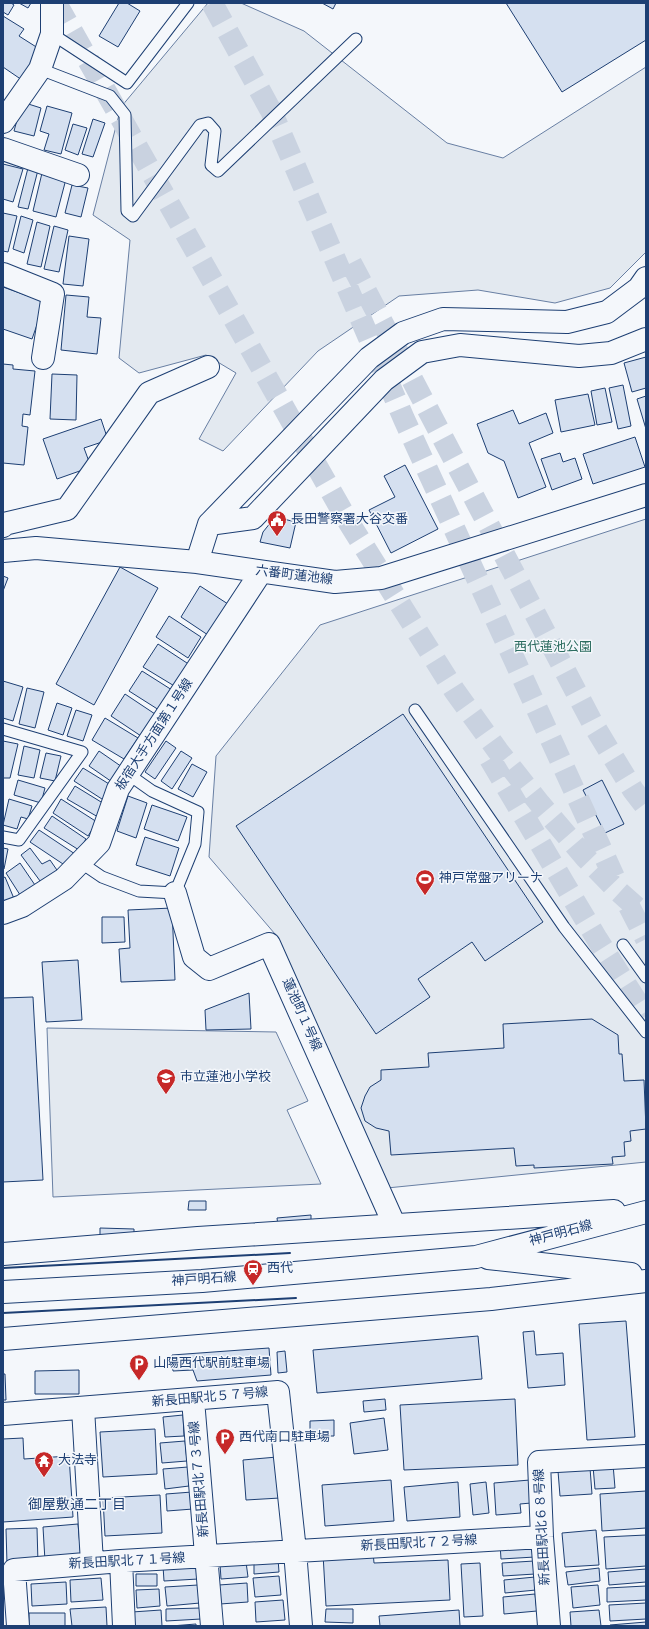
<svg xmlns="http://www.w3.org/2000/svg" width="649" height="1629" font-family="Overpass,'Noto Sans JP',sans-serif">
  <style>
    .green { fill: #e3e9f0; stroke: #687fa3 }
    .building { fill: #d5e0f0; stroke: #1d3f73 }
    .lines { fill: none; stroke-linecap: round; stroke-linejoin: round }
    .motorway-tunnel { stroke: #c9d2e0; stroke-width: 22; stroke-dasharray: 22 11; stroke-linecap: butt }
    .service-casing { stroke: #1d3f73; stroke-width: 13 }
    .minor-casing { stroke: #1d3f73; stroke-width: 24 }
    .primary-casing { stroke: #1d3f73; stroke-width: 24 }
    .service { stroke: #f4f7fb; stroke-width: 11 }
    .minor { stroke: #f4f7fb; stroke-width: 22 }
    .primary { stroke: #f4f7fb; stroke-width: 22 }
    .wall { stroke: #1d3f73; stroke-width: 2 }
    .labels { text-anchor: middle; dominant-baseline: central; stroke-width: 3; stroke-linejoin: round; paint-order: stroke }
    .poi-label { font-size: 13px; fill: #1d3f73; stroke: #f4f7fb; text-anchor: start }
    .street-label { font-size: 13px; fill: #1d3f73; stroke: #f4f7fb }
    .park-label { font-size: 13px; fill: #2c6c60; stroke: #f4f7fb }
    .neighbourhood-label { font-size: 14px; fill: #1d3f73; stroke: #f4f7fb }
  </style>
  <rect width="100%" height="100%" fill="#f4f7fb"/>
  <!-- green -->
  <path class="green" d="M208 3H241L304 31 447 143 503 158 646 67V252L610 288 555 303 478 290 399 296 318 351 223 451 199 439 236 373 206 355 139 373 119 358 130 240 93 215 121 107Z
    M646 519V1162L387 1188 275 934 209 857 216 756 320 625Z
    M47 1028 276 1032 308 1101 287 1110 321 1184 53 1197Z"/>
  <!-- building -->
  <path class="building" d="M3 3H11L14 5 8 15 3 12Z
    M19 3H31L28 8Z
    M119 3H127L140 11 118 47 99 36Z
    M322 3H336L333 9Z
    M506 3H646V40L562 92Z
    M3 16 24 29 19 36 41 50 22 80 3 67Z
    M22 102 41 108 34 136 14 131Z
    M47 106 72 113 61 154 44 150 49 134 40 131Z
    M93 119 105 123 93 157 82 154Z
    M73 124 87 128 78 155 65 150Z
    M3 164 23 169 13 202 3 199Z
    M28 168 38 170 28 209 18 207Z
    M42 173 66 179 56 217 33 211Z
    M72 185 88 188 81 217 65 213Z
    M3 213 17 216 8 252 3 251Z
    M21 216 33 220 24 253 13 249Z
    M37 222 50 226 41 267 27 264Z
    M54 226 68 230 59 272 44 269Z
    M69 236 89 239 83 286 63 284Z
    M3 287 45 302 32 339 3 329Z
    M66 295 89 297 87 317 101 318 97 354 61 350Z
    M646 357V388L632 392 624 363Z
    M3 364 13 365V369L35 371 30 415 23 414 22 426 28 427 24 465 3 463Z
    M52 374 77 375 76 420 50 419Z
    M623 385 631 426 618 429 609 388Z
    M605 388 612 422 597 425 591 391Z
    M588 394 595 425 561 432 555 400Z
    M646 396V429L637 399Z
    M513 410 519 424 546 413 553 433 529 443 546 487 518 498 504 461 488 453 477 424Z
    M101 419 108 440 84 448 91 467 57 479 43 439Z
    M635 437 645 467 593 484 583 454Z
    M560 453 563 462 575 458 582 479 552 490 541 459Z
    M405 465 438 529 391 553 369 510 395 497 384 476Z
    M275 517 296 522 290 548 260 542 263 532Z
    M120 567 158 588 94 705 56 684Z
    M3 576 8 578 3 591Z
    M200 586 228 604 208 635 181 617Z
    M169 616 201 637 188 658 156 637Z
    M158 644 190 665 176 687 143 667Z
    M142 671 172 690 159 710 129 691Z
    M3 681 23 687 13 721 3 718Z
    M27 688 44 692 35 728 19 724Z
    M125 694 155 714 141 736 111 716Z
    M57 703 72 708 63 735 48 730Z
    M76 710 92 715 83 741 67 736Z
    M403 714 543 922 485 961 472 942 418 979 430 997 376 1034 236 826Z
    M105 718 138 738 124 759 92 740Z
    M3 741 18 744 10 778H3Z
    M166 741 176 748 155 779 145 772Z
    M24 746 40 750 34 778 18 775Z
    M99 751 125 769 115 784 89 766Z
    M181 751 192 758 172 789 161 781Z
    M46 753 61 756 55 781 40 778Z
    M192 764 207 772 193 797 178 789Z
    M83 768 114 787 105 801 74 781Z
    M18 780 45 788 41 803 14 795Z
    M602 780 624 824 605 833 583 790Z
    M75 786 106 805 98 817 67 799Z
    M128 796 147 803 136 838 117 831Z
    M9 799 32 806 28 819 21 817 17 829 3 825Z
    M61 799 97 822 88 836 53 813Z
    M152 805 187 817 178 841 144 829Z
    M52 816 86 839 79 850 44 828Z
    M39 830 75 854 66 866 30 842Z
    M145 837 179 848 170 876 136 865Z
    M3 848 8 849 4 869 3 868Z
    M30 848 42 864 50 860 59 873 43 885 21 855Z
    M20 863 37 888 22 898 6 873Z
    M5 877 15 901 3 906V878Z
    M172 908 175 980 121 982 119 949 130 948 128 910Z
    M102 917H124L125 942 102 943Z
    M78 960 82 1020 46 1022 42 962Z
    M249 993 251 1029 206 1030 205 1010Z
    M33 997 43 1180 3 1182V998Z
    M592 1019 618 1035 619 1054H622L624 1081 644 1080 646 1129 630 1131 631 1141 624 1142 625 1156 612 1157 613 1164 534 1168V1165L516 1166 514 1148 391 1155 389 1131 376 1128 365 1121 361 1108 365 1096 370 1087 381 1080V1070L429 1067 428 1053 504 1048 503 1024Z
    M189 1201H206V1210H188Z
    M311 1215V1223L278 1226 277 1218Z
    M100 1228 134 1229V1236H100Z
    M626 1321 635 1437 587 1440 579 1324Z
    M534 1331 536 1355 563 1353 565 1385 528 1388 523 1332Z
    M478 1336 482 1379 317 1393 313 1350Z
    M269 1348 271 1375 197 1381 193 1370 173 1371 172 1355Z
    M285 1351 287 1372 278 1373 277 1352Z
    M79 1370V1394H35V1371Z
    M3 1374H5L6 1400H3Z
    M385 1399 386 1410 364 1412 363 1401Z
    M515 1399 518 1465 404 1470 400 1405Z
    M183 1415 184 1436 165 1437 163 1417Z
    M384 1418 388 1450 354 1454 350 1423Z
    M334 1420V1436H310V1421Z
    M155 1429 157 1474 103 1477 100 1432Z
    M23 1438 24 1459 69 1456 73 1517 3 1522V1439Z
    M185 1441 187 1461 162 1463 160 1443Z
    M277 1457 280 1498 246 1500 243 1460Z
    M613 1464 615 1488 595 1489 593 1466Z
    M188 1467 189 1486 165 1489 163 1469Z
    M590 1468 592 1494 560 1496 558 1471Z
    M391 1480 394 1521 325 1526 322 1485Z
    M530 1480 531 1503 520 1504 521 1513 496 1515 494 1483Z
    M458 1482 460 1517 407 1521 404 1487Z
    M486 1482 489 1513 473 1515 470 1484Z
    M646 1491V1528L602 1531 600 1494Z
    M192 1492 193 1509 167 1511 166 1494Z
    M160 1495 162 1533 105 1536 103 1498Z
    M78 1524 81 1558 45 1561 43 1527Z
    M37 1528 38 1563 7 1564 6 1529Z
    M596 1530 599 1565 565 1567 562 1533Z
    M646 1535V1566L606 1569 604 1537Z
    M534 1542 535 1557 501 1559 500 1544Z
    M373 1552 374 1563 448 1560 450 1600 326 1606 323 1554Z
    M278 1559 279 1572 254 1574V1560Z
    M534 1561 535 1574 503 1576 502 1563Z
    M246 1562 248 1577 221 1579 220 1564Z
    M480 1563 483 1616 464 1617 461 1564Z
    M197 1564 198 1579 164 1581 163 1566Z
    M599 1568 600 1581 568 1585 566 1572Z
    M646 1569V1582L609 1585 608 1572Z
    M136 1574H157V1586H136Z
    M279 1576 281 1595 255 1597 253 1578Z
    M535 1577 536 1590 505 1593 504 1580Z
    M101 1578 103 1600 71 1602 70 1580Z
    M66 1582 67 1604 32 1606 31 1584Z
    M247 1583 248 1602 220 1604 219 1585Z
    M198 1585 200 1603 167 1606 165 1587Z
    M598 1585 600 1605 573 1608 571 1587Z
    M646 1586V1600L607 1602V1588Z
    M159 1589 160 1606 137 1608 136 1590Z
    M535 1594 537 1611 504 1614 503 1597Z
    M283 1600 285 1620 256 1622 255 1602Z
    M646 1603V1619L610 1621 609 1605Z
    M106 1607 107 1626H72L70 1609Z
    M200 1608 201 1619 166 1621V1609Z
    M326 1609H353V1623L325 1622Z
    M161 1610 162 1626H133L132 1612Z
    M459 1610 460 1626H380L379 1616Z
    M599 1610 601 1626H571L570 1612Z
    M29 1613H65V1626H29Z
    M646 1622V1626H610V1625Z
    M196 1624V1626H171Z"/>
  <g class="lines">
    <!-- motorway-tunnel -->
    <path class="motorway-tunnel" d="M56 3 346 518 454 690 498 751 540 804 586 858 617 890 646 916
      M212 3 276 120
      M269 106 404 419 614 877
      M351 263 593 724 633 790 646 807
      M490 759 597 939 646 1016
      M629 906 646 939"/>
    <!-- service casing -->
    <g class="service-casing">
      <path id="service" d="M52 34 127 83 188 3
        M40 69 110 96 125 115 127 211 133 216 200 125 208 123 215 131 211 165 218 171 356 39
        M415 710 564 927 646 1032
        M3 729 82 752 19 840 3 837
        M80 862 102 877 139 891 175 893 195 844 198 812 152 791 128 774
        M623 945 646 977"/>
    </g>
    <!-- minor casing -->
    <g class="minor-casing">
      <path id="minor" d="M3 122 40 69 52 34V3
        M3 149 78 175
        M3 274 53 294 43 358
        M209 524 253 518 384 380 422 352 460 345 579 356 611 353 646 339
        M3 526 4 524 67 509 149 393 208 367
        M3 551 36 548 197 562 335 582 381 578 646 495
        M197 562 209 524 369 358 403 333 443 319 567 322 607 312 639 288 646 278
        M175 893 194 957 209 969 269 944 394 1224
        M3 913 22 906 64 879 99 843 118 789 261 572
        M193 1400 212 1626
        M83 1408 92 1563
        M3 1414 278 1392 295 1551 301 1626
        M121 1561 124 1626
        M18 1626 14 1570 121 1561 542 1537
        M549 1626 542 1537 539 1462 646 1456"/>
    </g>
    <!-- primary casing -->
    <g class="primary-casing">
      <path id="primary" d="M3 1254 198 1238 614 1211
        M488 1258 631 1274
        M3 1292 202 1281 476 1257 646 1212
        M3 1339 491 1299 646 1281"/>
    </g>
    <!-- service -->
    <use href="#service" class="service"/>
    <!-- minor -->
    <use href="#minor" class="minor"/>
    <!-- primary -->
    <use href="#primary" class="primary"/>
    <!-- wall -->
    <path class="wall" d="M3 1268 290 1253
      M3 1313 296 1298"/>
  </g>
  <!-- icons -->
  <defs>
    <g id="civic-pin" transform="scale(1)"><path d="M0 17L-7.5 6A9.5 9.5 0 1 1 7.5 6Z" fill="#c62828" stroke="#f4f7fb"/><path d="M-.6-6.5H3V-4.5H.6V-3L4-1V1h2V6H-6V1h2V-1L-.6-3ZM-1.2 2.5V6h2.4V2.5Z" fill="#fff"/></g>
    <g id="stadium-pin" transform="scale(1)"><path d="M0 17L-7.5 6A9.5 9.5 0 1 1 7.5 6Z" fill="#c62828" stroke="#f4f7fb"/><path d="M0-5a6.5 5 0 1 0 0 10a6.5 5 0 1 0 0-10ZM-3.5-1.8h7v3.6h-7Z" fill="#fff"/></g>
    <g id="school-pin" transform="scale(1)"><path d="M0 17L-7.5 6A9.5 9.5 0 1 1 7.5 6Z" fill="#c62828" stroke="#f4f7fb"/><path d="M0-5L7-2L0 1L-7-2ZM-4 1L0 2.5L4 1V4Q0 6-4 4Z" fill="#fff"/></g>
    <g id="station-pin" transform="scale(1)"><path d="M0 17L-7.5 6A9.5 9.5 0 1 1 7.5 6Z" fill="#c62828" stroke="#f4f7fb"/><path d="M-3-6H3Q5-6 5-4V2Q5 4 3 4L4.5 6H3L1.5 4h-3L-3 6H-4.5L-3 4Q-5 4-5 2V-4Q-5-6-3-6ZM-3.5-4v3h7v-3ZM-3.5 1v1.5H-2V1ZM2 1v1.5H3.5V1Z" fill="#fff"/></g>
    <g id="parking-pin" transform="scale(1)"><path d="M0 17L-7.5 6A9.5 9.5 0 1 1 7.5 6Z" fill="#c62828" stroke="#f4f7fb"/><path d="M-3.5-5.5H1a3.5 3.5 0 0 1 0 7H-1V5.5H-3.5ZM-1-3.4V-.6H.8a1.4 1.4 0 0 0 0-2.8Z" fill="#fff"/></g>
    <g id="temple-pin" transform="scale(1)"><path d="M0 17L-7.5 6A9.5 9.5 0 1 1 7.5 6Z" fill="#c62828" stroke="#f4f7fb"/><path d="M0-6L5-2H3V0L6.5 2.5H4V6H1.5V3h-3V6H-4V2.5H-6.5L-3 0V-2H-5Z" fill="#fff"/></g>
  </defs>
  <g fill-rule="evenodd">
    <use href="#civic-pin" x="277" y="520"/>
    <use href="#stadium-pin" x="425" y="879"/>
    <use href="#school-pin" x="166" y="1078"/>
    <use href="#station-pin" x="253" y="1269"/>
    <use href="#parking-pin" x="139" y="1364"/>
    <use href="#parking-pin" x="225" y="1438"/>
    <use href="#temple-pin" x="44" y="1461"/>
  </g>
  <g class="labels">
    <!-- poi labels -->
    <g class="poi-label">
      <text x="291" y="520">長田警察署大谷交番</text>
      <text x="439" y="879">神戸常盤アリーナ</text>
      <text x="180" y="1078">市立蓮池小学校</text>
      <text x="267" y="1269">西代</text>
      <text x="153" y="1364">山陽西代駅前駐車場</text>
      <text x="239" y="1438">西代南口駐車場</text>
      <text x="58" y="1461">大法寺</text>
    </g>
    <!-- street labels -->
    <g class="street-label">
      <text transform="translate(294 576) rotate(7)">六番町蓮池線</text>
      <text transform="translate(155 735) rotate(-57)">板宿大手方面第１号線</text>
      <text transform="translate(301 1015) rotate(66)">蓮池町１号線</text>
      <text transform="translate(561 1234) rotate(-15)">神戸明石線</text>
      <text transform="translate(204 1280) rotate(-4)">神戸明石線</text>
      <text transform="translate(210 1398) rotate(-5)">新長田駅北５７号線</text>
      <text transform="translate(200 1479) rotate(-95)">新長田駅北７３号線</text>
      <text transform="translate(543 1527) rotate(-93)">新長田駅北６８号線</text>
      <text transform="translate(419 1544) rotate(-3)">新長田駅北７２号線</text>
      <text transform="translate(127 1562) rotate(-3)">新長田駅北７１号線</text>
    </g>
    <!-- park labels -->
    <g class="park-label">
      <text x="553" y="648">西代蓮池公園</text>
    </g>
    <!-- neighbourhood labels -->
    <g class="neighbourhood-label">
      <text x="77" y="1505">御屋敷通二丁目</text>
    </g>
  </g>
  <!-- border -->
  <rect width="649" height="1629" fill="none" stroke="#1d3f73" stroke-width="8"/>
</svg>
